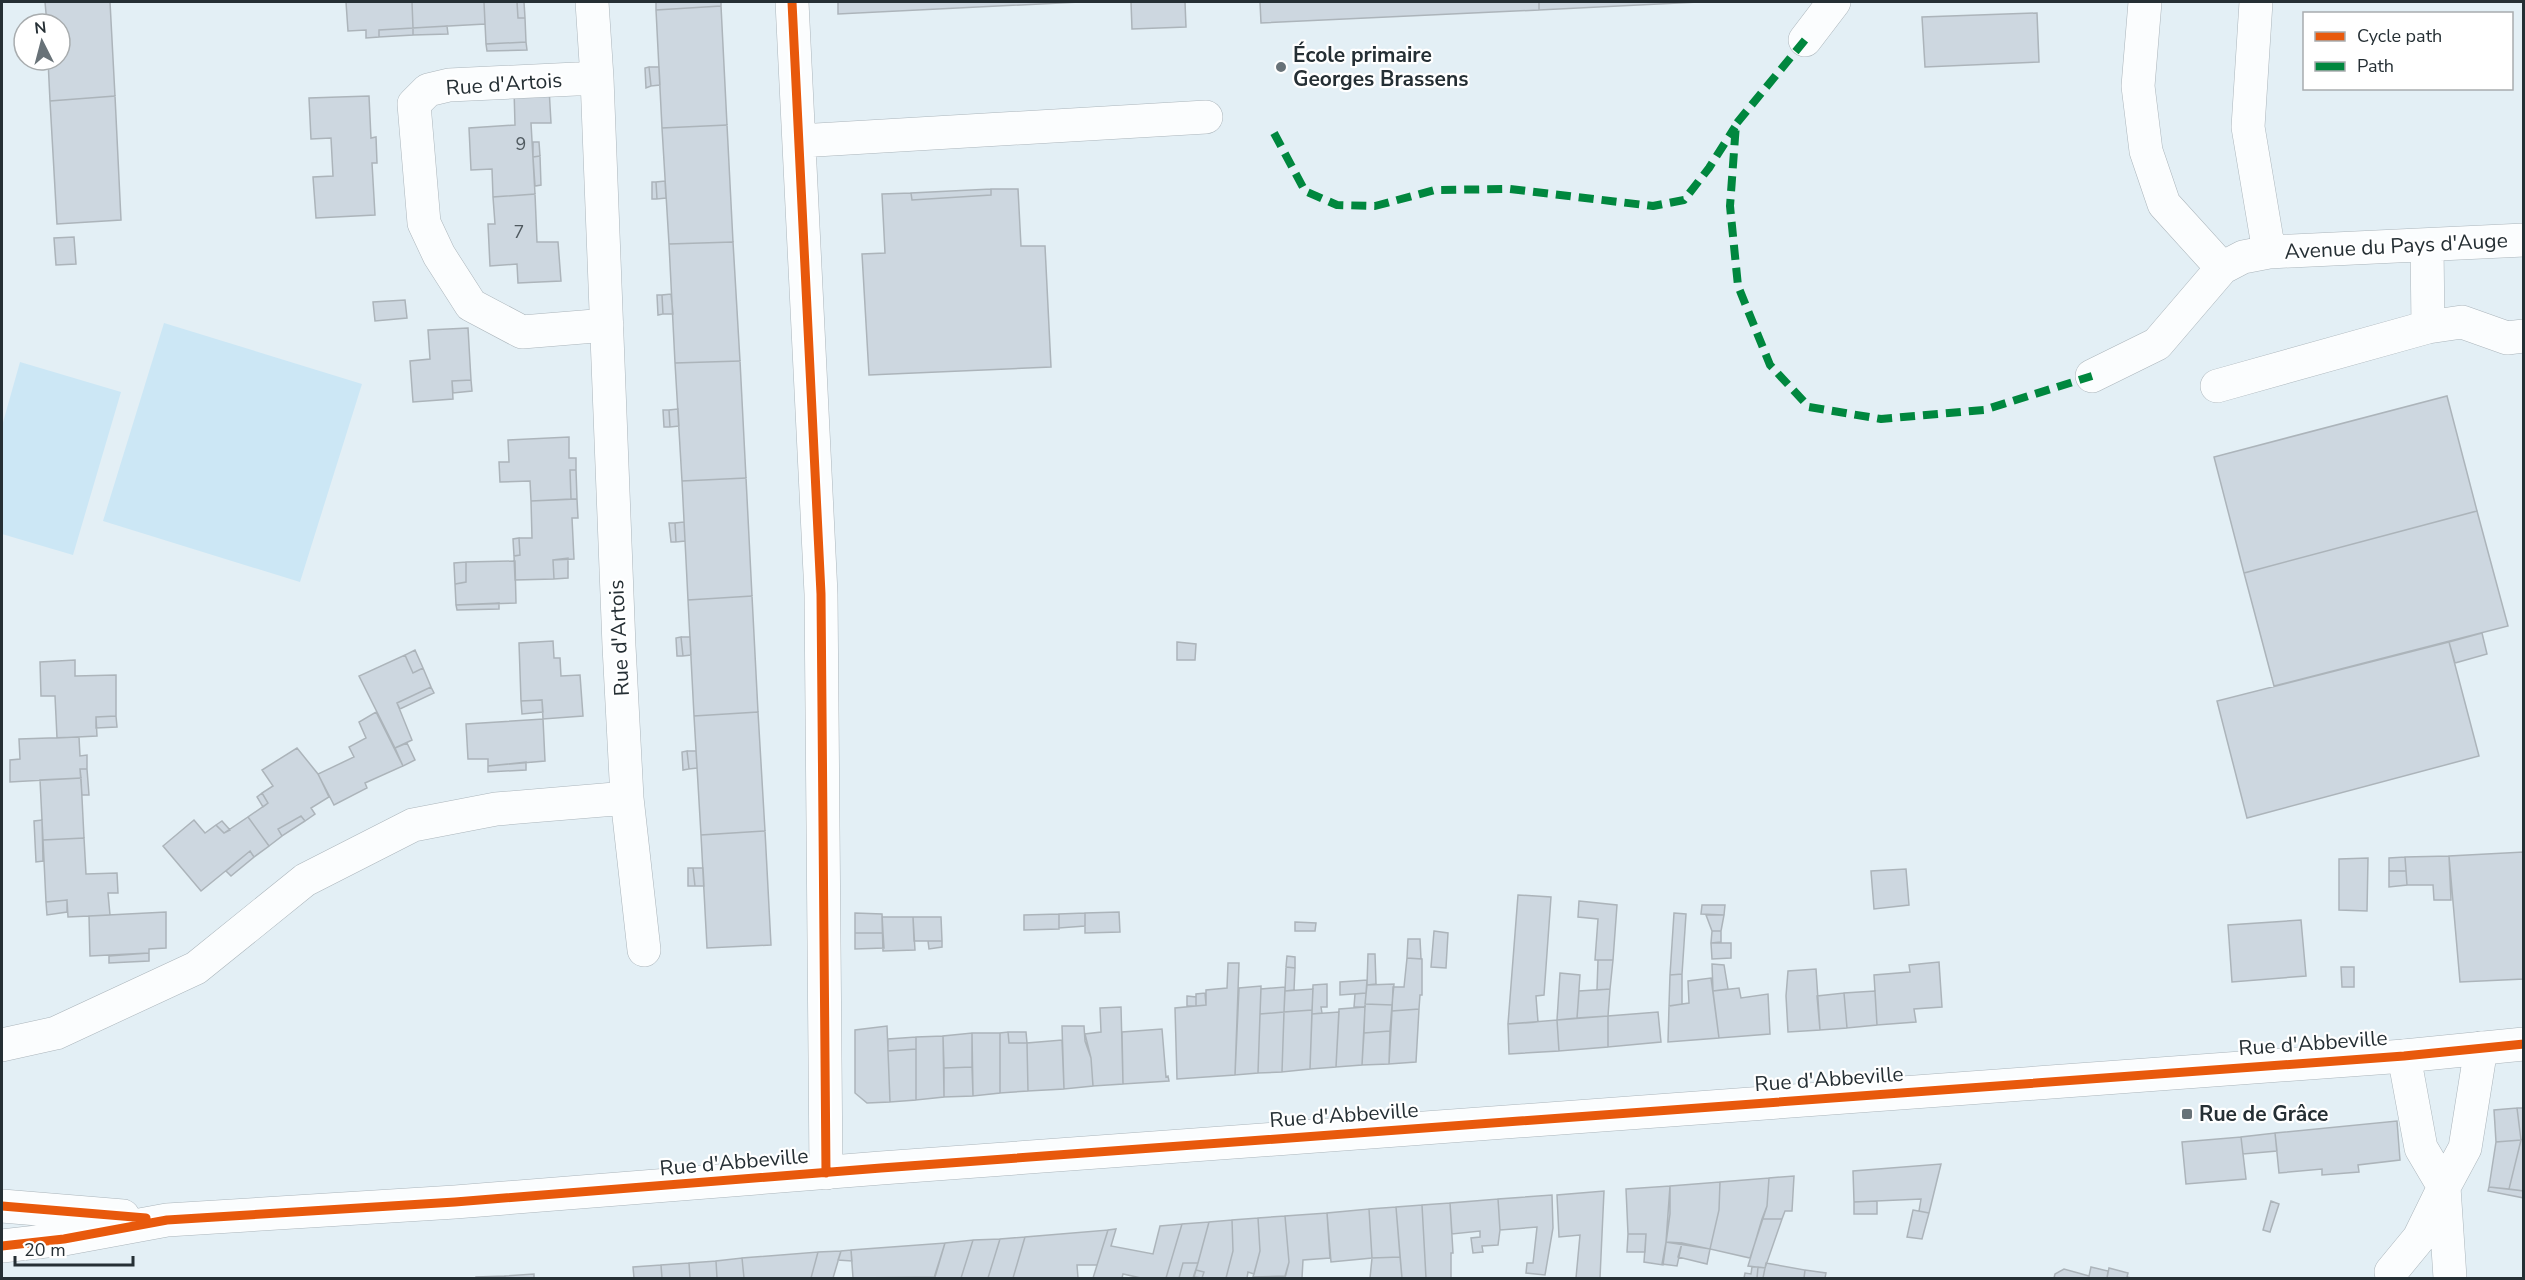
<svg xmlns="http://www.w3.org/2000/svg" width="2525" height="1280" font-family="'Nunito Sans',sans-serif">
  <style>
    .pitch { fill: #cce7f5 }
    .building { fill: #cdd7e0; stroke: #acb4ba; stroke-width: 1.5 }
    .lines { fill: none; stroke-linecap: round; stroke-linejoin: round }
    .minor-casing { stroke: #abb5bb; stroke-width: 34 }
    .major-casing { stroke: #abb5bb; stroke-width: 34 }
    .minor { stroke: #fbfdfe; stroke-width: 33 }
    .major { stroke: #fbfdfe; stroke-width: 33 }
    .quiet { stroke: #00873e; stroke-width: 8; stroke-dasharray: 15 8; stroke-linecap: butt }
    .cycleway-casing { stroke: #fff; stroke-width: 13 }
    .cycleway { stroke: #e8590c; stroke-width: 9 }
    .poi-dot { fill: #687278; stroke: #fff; stroke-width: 2 }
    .labels { text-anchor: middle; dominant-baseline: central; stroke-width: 4.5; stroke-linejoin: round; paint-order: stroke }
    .number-label { font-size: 18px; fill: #505a60 }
    .poi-label { font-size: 21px; font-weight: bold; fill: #252f34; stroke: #fff; text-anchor: start }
    .street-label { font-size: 21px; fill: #252f34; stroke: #fff }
  </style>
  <rect width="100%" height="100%" fill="#e3eff5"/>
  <!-- pitch -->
  <path class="pitch" d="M164 323 362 384 300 582 103 521Z
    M20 362 121 392 73 555 2 534V426Z"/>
  <!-- building -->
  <path class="building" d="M45 2H110L115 96 50 101 48 60H60V24H47Z
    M346 2H412L413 28 379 30V37L366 38V30L348 31Z
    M412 2H484L485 24 413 28Z
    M484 2H517L518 18H525L526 42 486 44Z
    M517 2H524L525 18H518Z
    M656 2H721V6L656 10Z
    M838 2H1080L838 14Z
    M1131 2H1185L1186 27 1132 29Z
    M1260 2H1539V10L1261 23Z
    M1539 2H1699L1539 10Z
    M721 6 727 125 662 128 656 10Z
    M2037 13 2039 62 1925 67 1922 17Z
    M447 26 448 34 413 35V28Z
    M413 28V35L379 37V30Z
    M526 42 527 50 487 51 486 44Z
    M649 67H659L660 85 651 86Z
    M649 67 651 86 646 88 645 68Z
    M549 88 551 123H531L535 194 493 197 492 169 471 170 469 128 515 125 514 89Z
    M115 96 121 220 57 224 50 101Z
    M369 96 371 138 376 137 377 163H372L375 215 316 218 313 177 333 176 331 138 311 139 309 98Z
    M727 125 733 242 669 244 662 128Z
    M533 142H539L540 156 533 157Z
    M540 156 541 185 535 186 533 157Z
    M665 181 666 198 657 199 656 182Z
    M652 182H656L657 199H652Z
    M991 189H1018L1021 246H1045L1051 367 869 375 862 254 885 253 882 194 911 193 912 200 991 195Z
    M991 189V195L912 200 911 193Z
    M535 194 537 242H558L561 281 518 283 517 264 490 266 488 224H495L493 197Z
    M74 237 76 264 56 265 54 238Z
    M733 242 740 361 675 363 669 244Z
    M671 294 673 314H663L662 295Z
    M657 295H662L663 314 658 315Z
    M405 300 407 318 375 321 373 302Z
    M468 328 471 380 452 381 453 399 413 402 410 361 430 359 428 330Z
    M740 361 746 478 682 481 675 363Z
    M471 380 472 391 453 393 452 381Z
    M2447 396 2477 511 2244 573 2214 457Z
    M678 409 679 426 670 427 669 410Z
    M663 410H669L670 427H664Z
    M569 437V458H576V470H570L571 499 531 501 530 481 500 482 499 462H509L508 440Z
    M570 470H576L577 499H571Z
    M746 478 752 596 688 600 682 481Z
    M577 499 578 518H572L574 559 553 560 554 579 515 580 514 556 520 555 519 538H532L531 501Z
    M2477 511 2508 626 2274 686 2244 573Z
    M684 522 685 541 676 542 675 523Z
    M669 523H675L676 542H671Z
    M519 538 520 555 514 556 513 539Z
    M568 558V578L554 579 553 560Z
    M515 561 516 603 456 605 455 584 466 582V562Z
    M466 562V582L455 584 454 563Z
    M752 596 758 712 694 716 688 600Z
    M499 603V609L457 610 456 605Z
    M2482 633 2487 654 2455 663 2449 642Z
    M681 637H690L691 655 683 656Z
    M681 637 683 656H677L676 638Z
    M553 641 554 658H560L561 676 580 675 583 716 543 719 542 700 521 701 519 643Z
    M1177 642 1196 644 1195 660H1177Z
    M2449 642 2479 756 2247 818 2217 701Z
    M415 650 423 668 413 673 405 655Z
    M405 655 413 673 423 668 431 687 397 703 412 740 395 748 359 676Z
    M75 660V676L116 675V716L96 717 97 736 57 738 55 696H41L40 662Z
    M431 687 434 693 400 709 397 703Z
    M542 700 543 712 522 714 521 701Z
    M376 712 403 766 365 783 367 788 334 805 318 774 354 757 349 747 366 738 359 722Z
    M758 712 765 831 701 835 694 716Z
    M116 716 117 727 96 728V717Z
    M543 719 545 761 488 766V759H468L466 724Z
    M79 737 80 756 87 755V769H80L81 778 10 782V760L20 759 19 739Z
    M407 743 415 760 403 766 395 748Z
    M297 748 318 774 329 797 311 808 315 814 305 821 301 816 278 829 282 836 269 846 248 817 268 803 262 793 273 786 262 770Z
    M687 751 689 769 683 770 682 752Z
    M687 751H696L697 768 689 769Z
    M526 762V770L488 772V766Z
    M80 769H87L89 795H82Z
    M81 778 84 838 43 840 40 780Z
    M262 793 268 803 263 807 257 797Z
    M301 816 305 821 282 836 278 829Z
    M248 817 269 846 254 857 250 851 201 891 163 846 194 820 205 833 216 825 224 833Z
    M42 820 43 861 36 862 34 821Z
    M222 821 230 830 224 833 216 825Z
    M765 831 771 945 707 948 701 835Z
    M84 838 86 874 117 873 118 893H108L110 915 68 917 67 900 46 902 43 840Z
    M250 851 254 857 231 876 226 871Z
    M2524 852V979L2460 982 2449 856Z
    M2449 856 2451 900H2434L2433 885H2407L2405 857Z
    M2405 857 2406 871H2389V858Z
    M2368 858 2367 911 2339 910V859Z
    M688 868H693L695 886H688Z
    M693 868H703L704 886H695Z
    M1906 869 1909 905 1874 909 1871 871Z
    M2389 871H2406L2407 885 2389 887Z
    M1518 895 1551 897 1544 995 1536 996 1538 1022 1508 1024Z
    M67 900V912L47 915 46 902Z
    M1579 901 1617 905 1613 960H1595L1598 919 1578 917Z
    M1702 905H1725L1724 915 1701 914Z
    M166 912V948L149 949V953L90 956 89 916Z
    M1119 912 1120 932 1085 933V913Z
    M855 913 882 914 883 933H855Z
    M1085 913V926L1059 928V914Z
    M1674 913 1686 914 1682 974 1670 975Z
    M1059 914V929L1024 930V915Z
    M1706 915H1724L1721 931H1712Z
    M882 917H913L915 950 883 951Z
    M913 917H941L942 941H914Z
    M2301 920 2306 976 2232 982 2228 925Z
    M1295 922 1316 923 1315 931H1295Z
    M1434 931 1448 933 1446 968 1431 967Z
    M1712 931H1721V942L1711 943Z
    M855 933H883L884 948 855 949Z
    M1408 939H1420L1421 959 1407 958Z
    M928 941H942V947L929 949Z
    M1711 943H1731V958L1712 959Z
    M149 953V961L109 963V956Z
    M1368 954H1375L1376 984 1367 985Z
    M1287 956 1295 957V968L1286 967Z
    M1407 958 1422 959V995H1420L1419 1009 1392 1011 1393 987H1404Z
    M1598 960H1613L1610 989 1597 990Z
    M1939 962 1942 1007 1914 1009 1916 1022 1877 1025 1874 975 1910 972 1909 965Z
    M1228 963H1239L1235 1075 1177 1079 1175 1008 1206 1005V990L1227 988Z
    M1712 964 1724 965 1728 989 1713 991Z
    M1286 967 1295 968 1294 990 1285 991Z
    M2341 967H2354V987H2342Z
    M1816 969 1820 1030 1788 1032 1786 996 1788 971Z
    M1560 973 1580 975 1577 1018 1557 1020Z
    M1682 974V1004L1669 1006 1670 975Z
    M1711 978 1719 1038 1668 1042 1669 1006 1689 1003 1688 981Z
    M1367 980 1366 993 1340 995V982Z
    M1327 984V1007H1321L1322 1013 1312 1014 1313 985Z
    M1394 984 1392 1005 1365 1004 1367 985Z
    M1261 986 1258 1073 1235 1075 1239 988Z
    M1285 987 1284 1012 1260 1014 1261 989Z
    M1739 988 1741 998 1768 994 1770 1034 1719 1038 1713 991Z
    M1313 989 1312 1010 1284 1012 1285 991Z
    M1610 989 1608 1016 1577 1018 1579 991Z
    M1875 991 1877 1025 1847 1028 1844 993Z
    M1205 993 1206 1005 1196 1006V994Z
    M1366 993 1365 1007H1354L1355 994Z
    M1844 993 1847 1028 1820 1030 1817 996Z
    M1187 996 1196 997V1006H1187Z
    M1365 1004 1392 1005 1390 1031 1364 1033Z
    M1121 1007 1123 1084 1093 1086 1091 1058 1085 1034 1101 1032 1100 1008Z
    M1365 1007 1362 1065 1336 1067 1339 1009Z
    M1419 1009 1416 1062 1389 1064 1392 1011Z
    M1312 1010 1310 1069 1282 1072 1284 1012Z
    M1284 1012 1282 1072 1258 1073 1260 1014Z
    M1339 1012 1336 1067 1310 1069 1312 1014Z
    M1658 1012 1661 1042 1608 1047V1016Z
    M1608 1016V1047L1559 1051 1557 1020Z
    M1557 1020 1559 1051 1509 1054 1508 1024Z
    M887 1026 890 1102 867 1103 855 1093V1030Z
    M1062 1026H1084L1085 1041 1091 1058 1093 1086 1064 1089Z
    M1162 1029 1166 1077 1168 1076 1169 1081 1123 1084 1122 1032Z
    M1390 1031 1389 1064 1362 1065 1364 1033Z
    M1008 1032H1026L1027 1043H1009Z
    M1008 1032 1009 1043H1027L1028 1091 1000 1093V1033Z
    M972 1033V1067L944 1068 943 1036Z
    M972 1033H1000V1093L973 1096Z
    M943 1036 944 1097 916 1100V1037Z
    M916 1037V1049L888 1051V1039Z
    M1062 1040 1064 1089 1028 1091 1027 1043Z
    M916 1049V1100L890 1102 888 1051Z
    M972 1067 973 1096 944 1097V1068Z
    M2517 1108 2521 1140 2496 1142 2494 1110Z
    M2517 1108H2524V1139L2521 1140Z
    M2397 1121 2400 1160 2358 1165 2359 1172 2322 1175V1169L2279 1173 2275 1133Z
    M2275 1133 2277 1151 2243 1154 2241 1137Z
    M2241 1137 2246 1179 2186 1184 2182 1142Z
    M2524 1139V1191L2509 1189 2521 1140Z
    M2521 1140 2509 1189 2489 1187 2496 1142Z
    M1941 1164 1929 1213 1919 1211 1921 1199 1854 1202 1853 1171Z
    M1794 1176 1792 1211H1785L1782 1219H1762L1767 1206 1769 1178Z
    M1769 1178 1767 1206 1750 1258 1710 1249 1719 1210 1720 1182Z
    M1720 1182 1719 1210 1710 1249 1666 1242 1670 1186Z
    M1670 1186V1214L1663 1265 1644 1262 1646 1234H1628L1626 1189Z
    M2489 1187 2524 1191V1198L2488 1191Z
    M1604 1191 1600 1278H1576L1580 1235 1559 1237 1557 1195Z
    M1552 1195 1553 1228 1545 1275 1526 1273 1527 1263H1533L1537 1227 1500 1230 1498 1199Z
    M1498 1199 1500 1230 1498 1245 1482 1246 1483 1252 1473 1253 1471 1238 1480 1237V1231L1452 1234 1450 1203Z
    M1877 1201V1214H1854V1202Z
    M2271 1201 2279 1204 2270 1232 2263 1230Z
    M1450 1203 1453 1253H1451V1278H1426L1422 1205Z
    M1422 1205 1426 1278H1402L1396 1207Z
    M1396 1207 1400 1257 1372 1258 1369 1209Z
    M1369 1209 1372 1258 1331 1262 1327 1213Z
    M1913 1210 1929 1213 1922 1239 1907 1237Z
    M1327 1213 1330 1258 1303 1260 1302 1278H1285L1289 1262 1285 1216Z
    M1285 1216 1289 1262 1285 1276 1253 1277 1260 1251 1258 1218Z
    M1258 1218 1260 1251 1254 1274 1248 1272 1247 1278H1226L1233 1251 1232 1220Z
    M1762 1219H1782L1765 1268 1748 1266Z
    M1232 1220 1233 1251 1226 1278H1202L1204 1272 1196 1270 1209 1222Z
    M1209 1222 1198 1263H1183L1179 1278H1166L1182 1224Z
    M1182 1224 1166 1278H1141L1123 1274 1122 1278H1093L1108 1230 1116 1229 1111 1246 1153 1254 1160 1226Z
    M1108 1230 1097 1265H1077L1078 1278H1013L1025 1237Z
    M1628 1234H1646L1645 1252H1627Z
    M1025 1237 1013 1278H988L1000 1239Z
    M1000 1239 988 1278H961L973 1240Z
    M973 1240 961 1278H934L945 1243Z
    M1666 1242 1682 1243 1677 1266 1662 1264Z
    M945 1243 935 1277 853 1278 851 1250Z
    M1682 1243 1710 1249 1707 1264 1678 1257Z
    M851 1250 852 1261 838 1260 841 1251Z
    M841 1251 833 1278H811L818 1252Z
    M818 1252 811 1278H744L742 1258Z
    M1400 1257 1402 1278H1370L1372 1258Z
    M742 1258 744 1278H717L716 1261Z
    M716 1261 717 1278H690L689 1263Z
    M689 1263 690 1278H662L661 1265Z
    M1183 1263H1198L1193 1278H1179Z
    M1766 1263 1805 1270 1804 1278H1763Z
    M661 1265 662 1278H634L633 1267Z
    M1752 1267H1758L1757 1278H1744L1745 1273 1751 1274Z
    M1758 1267 1765 1268 1763 1278H1757Z
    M2091 1267 2108 1271 2107 1278H2054L2055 1274 2064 1269 2089 1276Z
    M2109 1268 2128 1273 2127 1277 2131 1278H2107Z
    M1196 1270 1204 1272 1202 1278 1194 1277Z
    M1805 1270 1826 1273 1825 1278H1804Z
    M534 1274V1278H505V1276Z
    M505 1276V1278H476V1277Z
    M1285 1276V1278H1252L1253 1277Z"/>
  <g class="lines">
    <!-- minor casing -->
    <g class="minor-casing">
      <path id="minor" d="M592 2 597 78 619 646 627 798 644 950
        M792 2 821 594 826 1173
        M2145 2 2138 86 2146 151 2164 204 2222 268
        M2256 2 2248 127 2269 252
        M1805 40 1834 2
        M597 78 449 85 428 90 414 104 424 223 439 255 471 305 522 332 607 325
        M799 141 1206 117
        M2427 245 2428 327
        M2092 376 2157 344 2222 268 2243 257 2269 252 2524 240
        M2217 386 2428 327 2462 322 2507 338 2524 336
        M2 1045 56 1033 196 968 305 880 413 825 496 809 627 798
        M2391 1272 2419 1238 2444 1187 2421 1148 2404 1056
        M2450 1278 2444 1187 2465 1148 2481 1048"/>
    </g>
    <!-- major casing -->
    <g class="major-casing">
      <path id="major" d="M2 1206 123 1216
        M2 1246 64 1239 167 1220 455 1202 881 1168 2404 1056 2524 1044"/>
    </g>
    <!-- minor -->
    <use href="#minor" class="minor"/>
    <!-- major -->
    <use href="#major" class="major"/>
    <!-- quiet -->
    <path class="quiet" d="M1805 40 1736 124 1730 206 1738 286 1770 365 1809 407 1881 419 1984 410 2092 376
      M1274 133 1305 191 1337 205 1375 206 1435 190 1510 189 1653 206 1684 200 1709 168 1735 127"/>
    <!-- cycleway casing -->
    <g class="cycleway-casing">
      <path id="cycleway" d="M792 2 821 594 826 1173
        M2 1206 146 1218
        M2 1246 64 1239 167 1220 455 1202 881 1168 2404 1056 2524 1044"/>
    </g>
    <!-- cycleway -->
    <use href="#cycleway" class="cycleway"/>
  </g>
  <!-- markers -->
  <g class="poi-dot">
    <circle cx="1281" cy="67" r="6"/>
    <rect x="2181" y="1108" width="12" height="12" rx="3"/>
  </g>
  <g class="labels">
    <!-- number labels -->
    <g class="number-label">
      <text x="521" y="144">9</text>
      <text x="519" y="232">7</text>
    </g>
    <!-- poi labels -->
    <g class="poi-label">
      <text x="1293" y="55">École primaire<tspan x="1293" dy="24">Georges Brassens</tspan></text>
      <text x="2199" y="1114">Rue de Grâce</text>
    </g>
    <!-- street labels -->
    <g class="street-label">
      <text transform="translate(504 84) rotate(-4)">Rue d'Artois</text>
      <text transform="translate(2396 246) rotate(-3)">Avenue du Pays d'Auge</text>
      <text transform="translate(619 638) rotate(-93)">Rue d'Artois</text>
      <text transform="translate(2313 1043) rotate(-4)">Rue d'Abbeville</text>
      <text transform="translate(1829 1079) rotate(-4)">Rue d'Abbeville</text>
      <text transform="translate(1344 1115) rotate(-4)">Rue d'Abbeville</text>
      <text transform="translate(734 1162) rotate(-5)">Rue d'Abbeville</text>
    </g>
  </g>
  <!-- border -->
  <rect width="2525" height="1280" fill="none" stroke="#252f34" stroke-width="6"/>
  <!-- legend -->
  <rect x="2303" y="12" width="210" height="78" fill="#ffffff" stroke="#a8acae" stroke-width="1.5"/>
  <rect x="2315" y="32" width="30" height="9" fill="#e8590c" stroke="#a8acae" stroke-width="1.5"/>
  <text x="2357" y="42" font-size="18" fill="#252f34">Cycle path</text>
  <rect x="2315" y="62" width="30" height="9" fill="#00873e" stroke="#a8acae" stroke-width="1.5"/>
  <text x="2357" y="72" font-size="18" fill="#252f34">Path</text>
  <!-- north arrow -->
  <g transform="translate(42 42) rotate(354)"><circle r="28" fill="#ffffff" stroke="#a8acae" stroke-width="1.5"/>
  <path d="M0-4.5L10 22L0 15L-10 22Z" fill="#687278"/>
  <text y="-9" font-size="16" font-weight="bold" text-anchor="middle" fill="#252f34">N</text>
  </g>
  <!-- scale -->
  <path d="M15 1256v9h118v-9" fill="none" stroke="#252f34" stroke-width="3"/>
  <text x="24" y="1256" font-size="18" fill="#252f34" stroke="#ffffff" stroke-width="4.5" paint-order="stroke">20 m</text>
</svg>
